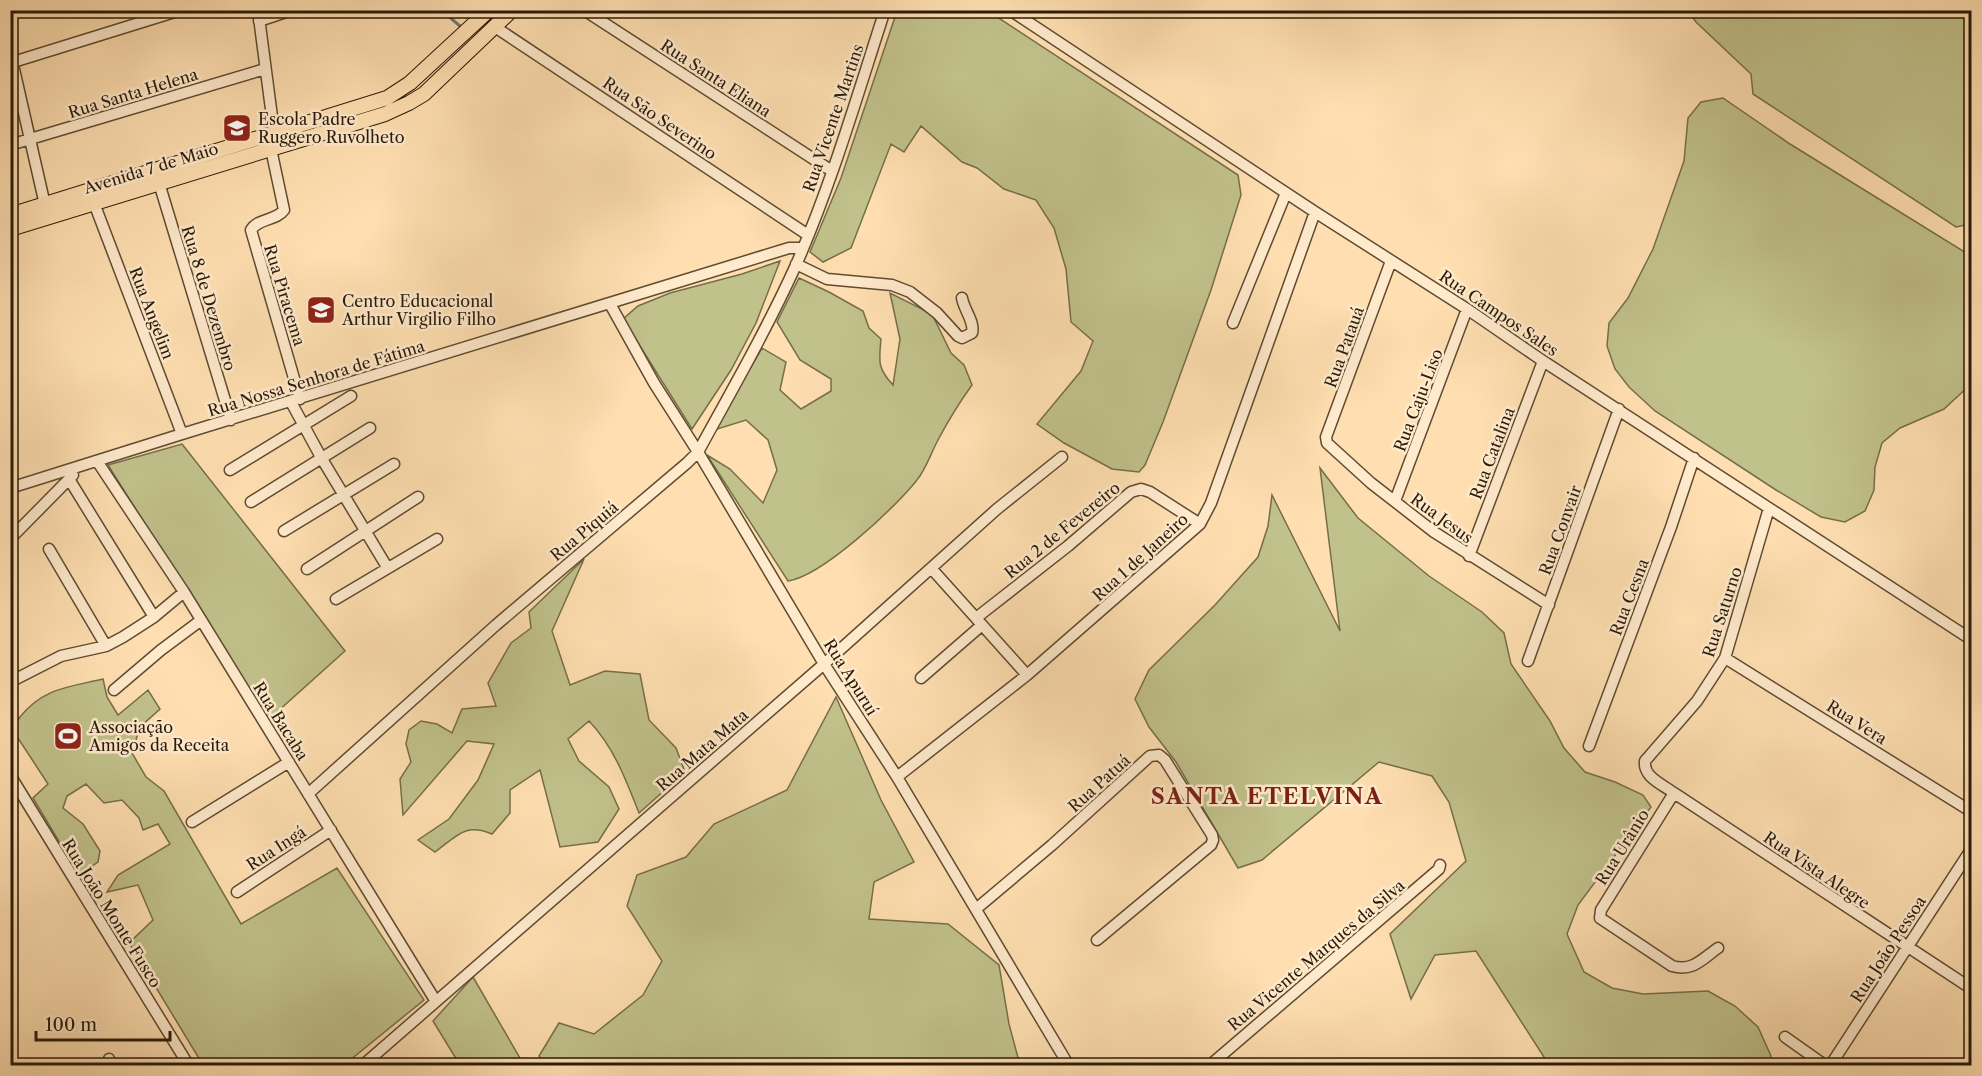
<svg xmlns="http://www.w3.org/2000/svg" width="1982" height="1076" font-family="'Libre Caslon Text',serif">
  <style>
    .green { fill: #c1c18b; stroke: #756e4a; stroke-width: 1.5 }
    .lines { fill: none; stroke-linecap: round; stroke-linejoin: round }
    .stream { stroke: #737a71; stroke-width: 3 }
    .minor-casing { stroke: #5e4b32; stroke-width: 13 }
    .major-casing { stroke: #291a08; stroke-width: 16 }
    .minor { stroke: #ffeacc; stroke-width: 10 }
    .major { stroke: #ffdfb1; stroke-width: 14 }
    .labels { text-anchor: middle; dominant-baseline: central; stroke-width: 5; stroke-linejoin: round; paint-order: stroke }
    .street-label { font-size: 16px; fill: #291a08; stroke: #ffeacc }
    .poi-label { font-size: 16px; fill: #291a08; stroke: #ffeacc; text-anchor: start }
    .district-label { font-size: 22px; font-weight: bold; letter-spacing: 1.5px; fill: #7a1f14; stroke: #ffeacc }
  </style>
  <rect width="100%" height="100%" fill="#ffdfb1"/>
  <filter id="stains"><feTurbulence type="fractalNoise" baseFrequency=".00333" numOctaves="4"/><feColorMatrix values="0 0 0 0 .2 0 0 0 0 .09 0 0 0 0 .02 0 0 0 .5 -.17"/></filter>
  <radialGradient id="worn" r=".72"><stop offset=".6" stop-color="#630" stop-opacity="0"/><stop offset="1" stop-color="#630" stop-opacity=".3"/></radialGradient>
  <!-- green -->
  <path class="green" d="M897 11H988L1238 175 1241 195 1211 290 1163 422 1145 465 1139 472 1112 469 1064 443 1037 424 1081 371 1093 341 1071 322 1066 269 1054 228 1036 200 1004 189 977 168 962 162 921 126 904 152 891 144 851 248 823 262 810 252 841 178Z
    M1688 11H1971V224L1956 227 1753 94 1751 74 1696 22Z
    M1723 98 1790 144 1971 256V384L1944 409 1900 428 1882 443 1875 467 1874 490 1865 511 1845 522 1821 517 1776 490 1655 411 1629 387 1615 369 1607 346 1609 323 1628 298 1653 249 1684 161 1688 118 1701 102Z
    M780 261 756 323 731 370 692 429 623 319 638 306 670 293 742 274Z
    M799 278 829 292 863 311 869 328 881 339C879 361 877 368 893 385L900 339 890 293 932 314 951 353 964 365 972 385C959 403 948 421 938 440 931 453 926 469 917 480 895 508 822 576 788 581L707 455 730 469 763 503 777 470 768 440 746 420 714 430 762 348 786 362 780 390 801 409 831 391V379L800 360 777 322Z
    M182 444 345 651 268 720 108 465Z
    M1320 468 1358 518 1429 576 1482 612 1504 633 1511 664 1550 721 1564 748 1585 772 1615 782 1643 795 1651 807 1578 905 1567 934 1584 972 1612 988 1643 994 1708 991 1735 1006 1758 1027 1771 1056 1767 1065H1549L1476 951 1435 955 1411 999 1390 934 1466 861 1449 802 1432 776 1379 762 1262 860 1238 868 1176 762 1149 727 1135 699 1149 670 1215 605 1258 557 1268 526 1272 495 1340 631Z
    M584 559 552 631 570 685 605 671 640 674 649 720 676 748 685 772 639 813C626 780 614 747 589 721L568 739 579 761 609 787 619 809 598 842 560 847 540 770 510 790V813L492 834C465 822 456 837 435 852L418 840 449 819 478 780 494 744 467 741 403 815 400 779 411 762 406 744 409 730 421 721 437 724 452 733 462 709 496 706 488 683 511 643 531 628 529 612Z
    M103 679 107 697 118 715 148 690 160 709 140 727 132 753 146 777 164 791 241 924 337 868 424 1000 344 1065H203L129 943 153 920 138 885 107 892 118 875 170 844 158 824 143 830 139 818 122 800 104 803 86 784 67 796 63 808 83 824 100 851 98 862 79 875 33 798 48 784 16 735 11 737C10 728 15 725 20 717 43 688 69 687 103 679Z
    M836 697 881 800 914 862 874 882 869 919 948 924 999 965 1009 1024 1020 1065H545L539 1056 559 1023 594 1034 643 995 662 961 627 906 637 875 686 857 714 824 787 790Z
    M473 977 524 1065H466L455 1057 433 1021Z"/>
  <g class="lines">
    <!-- stream -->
    <path class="stream" d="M441 10 460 26"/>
    <!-- minor casing -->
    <g class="minor-casing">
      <path id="minor" d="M258 10 274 132
        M584 10 832 171
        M1010 10 1315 212 1467 309 1543 361 1972 640
        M259 21 292 10
        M495 27 808 235
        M11 56 45 205
        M10 63 181 10
        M10 145 265 69
        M271 149 284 210C276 221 258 218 251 230L300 399
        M159 183 231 420
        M94 203 182 434
        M1391 261 1326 437 1327 443 1371 483 1434 532 1549 605
        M796 264 827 279 892 285 910 292 937 313 958 336 962 338 972 333C975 322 964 310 962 298
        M610 304 654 383 698 452 824 664 897 777 1069 1066
        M1233 323 1286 193
        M291 402 322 459 387 567
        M97 461 184 592 435 1000
        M230 470 351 396
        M69 479 154 617
        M10 488 182 434 789 248H803
        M1395 501 1467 309
        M251 502 370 428
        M1769 508 1725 658 1697 701 1645 761C1643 777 1662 784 1674 793L1972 989
        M284 531 394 464
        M10 539 73 475
        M49 549 106 646
        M1469 556 1543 361
        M931 568 1027 675
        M307 569 418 497
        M336 599 437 539
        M976 618 1068 546 1131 492 1141 489 1150 492 1200 524
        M1725 658 1972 812
        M1528 661 1619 409
        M921 678 982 625
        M10 682 61 656 106 646 123 637 154 617 184 592
        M114 690 161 650 200 621
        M1589 746 1671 527 1694 458
        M10 775 189 1066
        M897 777 1027 675 1200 524 1211 503 1315 212
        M1674 793 1601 910 1600 918 1672 966C1693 972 1702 959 1718 948
        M308 794 496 625 687 463 698 452C732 390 767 329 796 265 832 183 857 96 885 10
        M192 822 289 762
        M237 892 331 830
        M976 909 1052 845 1150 756 1159 755 1165 760 1212 835 1213 840 1211 845 1097 940
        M1785 1037 1826 1066
        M109 1059 112 1066
        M362 1066 824 664 997 509 1062 457
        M1209 1066 1439 869 1440 865
        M1830 1066 1972 848"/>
    </g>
    <!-- major casing -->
    <g class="major-casing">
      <path id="major" d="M10 215 387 98 410 83 489 10
        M10 229 385 114 409 103 424 94 512 10"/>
    </g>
    <!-- minor -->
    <use href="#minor" class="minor"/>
    <!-- major -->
    <use href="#major" class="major"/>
  </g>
  <!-- icons -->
  <defs>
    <g id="school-square" transform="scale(1.5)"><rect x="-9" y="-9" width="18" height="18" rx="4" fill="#8f2418" stroke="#ffeacc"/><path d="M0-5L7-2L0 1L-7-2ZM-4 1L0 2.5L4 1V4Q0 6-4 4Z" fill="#fff"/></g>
    <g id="stadium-square" transform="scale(1.5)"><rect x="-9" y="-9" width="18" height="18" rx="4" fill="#8f2418" stroke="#ffeacc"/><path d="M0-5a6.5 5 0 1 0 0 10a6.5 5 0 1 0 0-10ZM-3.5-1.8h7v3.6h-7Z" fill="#fff"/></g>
  </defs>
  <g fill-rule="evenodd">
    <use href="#school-square" x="237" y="128"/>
    <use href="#school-square" x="321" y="310"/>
    <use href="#stadium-square" x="68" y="736"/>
  </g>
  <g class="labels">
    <!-- street labels -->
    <g class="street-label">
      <text transform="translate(716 78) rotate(33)">Rua Santa Eliana</text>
      <text transform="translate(133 93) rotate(-17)">Rua Santa Helena</text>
      <text transform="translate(660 118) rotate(34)">Rua São Severino</text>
      <text transform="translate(833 118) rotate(-71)">Rua Vicente Martins</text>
      <text transform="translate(151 168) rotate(-17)">Avenida 7 de Maio</text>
      <text transform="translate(285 295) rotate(73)">Rua Piracema</text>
      <text transform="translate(209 298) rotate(73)">Rua 8 de Dezembro</text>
      <text transform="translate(152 313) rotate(69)">Rua Angelim</text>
      <text transform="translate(1499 313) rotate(34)">Rua Campos Sales</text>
      <text transform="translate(1344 347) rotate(-70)">Rua Patauá</text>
      <text transform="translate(316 378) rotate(-17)">Rua Nossa Senhora de Fátima</text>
      <text transform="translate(1418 400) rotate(-69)">Rua Caju-Liso</text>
      <text transform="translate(1492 453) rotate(-69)">Rua Catalina</text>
      <text transform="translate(1442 518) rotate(36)">Rua Jesus</text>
      <text transform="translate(1062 530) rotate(-39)">Rua 2 de Fevereiro</text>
      <text transform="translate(1560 530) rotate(-70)">Rua Convair</text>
      <text transform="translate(584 531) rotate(-40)">Rua Piquiá</text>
      <text transform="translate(1140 557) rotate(-42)">Rua 1 de Janeiro</text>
      <text transform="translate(1629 597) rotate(-69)">Rua Cesna</text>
      <text transform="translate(1722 612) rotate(-72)">Rua Saturno</text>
      <text transform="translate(851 677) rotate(58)">Rua Apuruí</text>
      <text transform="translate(281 721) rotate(58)">Rua Bacaba</text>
      <text transform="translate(1857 722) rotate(32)">Rua Vera</text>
      <text transform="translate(702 750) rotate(-41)">Rua Mata Mata</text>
      <text transform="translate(1099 783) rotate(-42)">Rua Patuá</text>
      <text transform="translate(1622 847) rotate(-58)">Rua Urânio</text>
      <text transform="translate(276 848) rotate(-33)">Rua Ingá</text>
      <text transform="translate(1817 870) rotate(34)">Rua Vista Alegre</text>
      <text transform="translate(112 913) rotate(58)">Rua João Monte Fusco</text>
      <text transform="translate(1888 949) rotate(-57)">Rua João Pessoa</text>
      <text transform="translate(1316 955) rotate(-40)">Rua Vicente Marques da Silva</text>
    </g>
    <!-- poi labels -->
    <g class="poi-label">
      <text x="258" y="119">Escola Padre<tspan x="258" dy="18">Ruggero Ruvolheto</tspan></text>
      <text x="342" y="301">Centro Educacional<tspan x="342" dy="18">Arthur Virgilio Filho</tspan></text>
      <text x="89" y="727">Associação<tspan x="89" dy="18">Amigos da Receita</tspan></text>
    </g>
    <!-- district labels -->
    <g class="district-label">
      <text x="1267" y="796">SANTA ETELVINA</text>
    </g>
  </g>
  <!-- margin -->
  <rect width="1982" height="1076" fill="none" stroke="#ffdfb1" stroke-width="36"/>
  <rect x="12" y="12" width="1958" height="1052" fill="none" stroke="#291a08" stroke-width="3"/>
  <rect x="18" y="18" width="1946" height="1040" fill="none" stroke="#291a08" stroke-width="1.5"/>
  <!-- scale -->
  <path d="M36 1031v9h134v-9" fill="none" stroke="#291a08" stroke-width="3"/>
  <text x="45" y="1031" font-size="18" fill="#291a08" stroke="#ffeacc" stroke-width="4.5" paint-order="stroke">100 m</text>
  <rect width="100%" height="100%" filter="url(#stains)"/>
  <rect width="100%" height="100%" fill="url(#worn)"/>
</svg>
